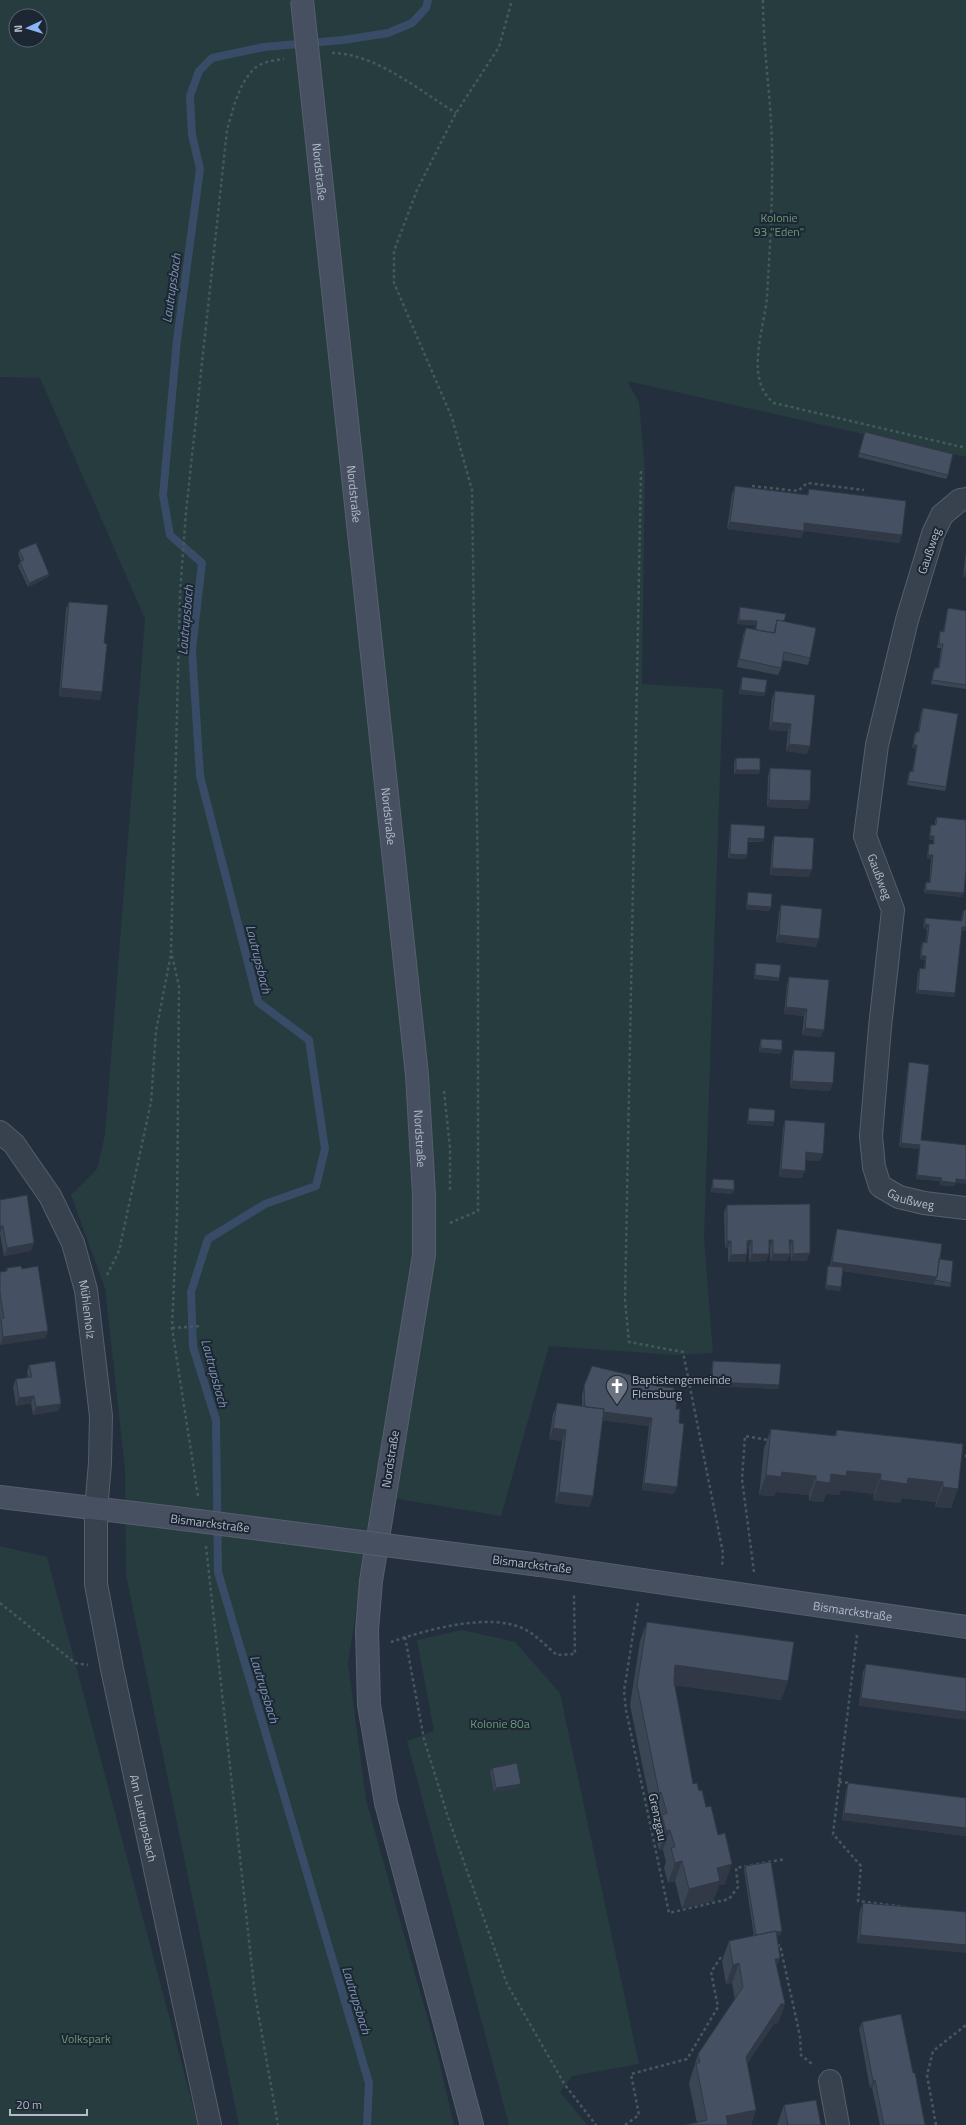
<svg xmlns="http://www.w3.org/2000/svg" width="966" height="2125" font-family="'Titillium Web',sans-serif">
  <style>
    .green { fill: #263c3f; fill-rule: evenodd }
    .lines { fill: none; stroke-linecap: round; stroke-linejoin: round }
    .stream { stroke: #394c67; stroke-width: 8 }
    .minor-casing { stroke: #565f6c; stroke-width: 24 }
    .tertiary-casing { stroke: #565f6c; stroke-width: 24 }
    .secondary-casing { stroke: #565f6c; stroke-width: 24 }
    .path { stroke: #44595c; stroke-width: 2.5; stroke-dasharray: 3 3; stroke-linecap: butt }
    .minor { stroke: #38414e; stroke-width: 22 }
    .tertiary { stroke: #38414e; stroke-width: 22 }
    .secondary { stroke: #465061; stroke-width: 22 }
    .secondary-bridge-casing { stroke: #565f6c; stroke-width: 24; stroke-linecap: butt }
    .secondary-bridge { stroke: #465061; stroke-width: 22 }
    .wall { fill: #3b4654 }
    .shaded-wall { fill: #303945 }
    .building { fill: #455162; stroke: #303945 }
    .labels { text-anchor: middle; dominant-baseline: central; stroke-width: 4; stroke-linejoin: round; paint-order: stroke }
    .street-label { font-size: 12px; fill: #b4bcc9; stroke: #1d2633 }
    .park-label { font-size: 12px; fill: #6b9a76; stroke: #1d2633 }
    .poi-label { font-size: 12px; fill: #b4bcc9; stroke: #1d2633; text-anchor: start }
    .water-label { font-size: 13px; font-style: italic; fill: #7c92b1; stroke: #1d2633 }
  </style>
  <rect width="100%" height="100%" fill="#242f3e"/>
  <!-- green -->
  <path class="green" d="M0 0H966V457L627 381 639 402 645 470 642 684 723 689 704 1238 713 1353 675 1355 549 1346 501 1516 374 1495 348 1663 366 1800 436 2048 454 2125H239L126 1575 125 1469 105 1288 71 1195 97 1169 105 1135 145 619 40 378 0 377ZM16 16H40V40H16Z
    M0 1546 47 1557 198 2125H0Z
    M462 1630 515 1642 560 1693 639 2064 572 2076 560 2092 587 2125H509L407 1741 434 1731 417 1640Z"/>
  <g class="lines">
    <!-- stream -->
    <path class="stream" d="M367 2125 369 2083 218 1572 216 1420 193 1347 191 1292 208 1239 265 1204 316 1186 325 1149 309 1040 258 1002 200 776 192 649 202 563 170 535 163 495 177 340 200 169 192 135 190 96 199 71 212 58 264 47 343 40 388 33 412 23 426 8 428 0"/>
    <!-- minor casing -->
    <g class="minor-casing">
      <g id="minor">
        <path id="s1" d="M966 499 960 500 942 515 933 534 907 620 877 745 865 836 893 910 880 1027 871 1136 874 1167 880 1186 899 1197 924 1203 966 1208"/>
        <path id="s2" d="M0 1132 14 1144 50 1196 73 1243 86 1290 101 1416 100 1463 96 1510"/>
        <path d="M830 2081 838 2125"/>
      </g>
    </g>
    <!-- tertiary casing -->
    <g class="tertiary-casing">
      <g id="tertiary">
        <path id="s3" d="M96 1510V1584L112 1669 210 2125"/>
      </g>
    </g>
    <!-- secondary casing -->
    <g class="secondary-casing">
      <g id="secondary">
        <path id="s4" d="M316 131 417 1075 424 1195V1255L371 1581 367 1630 369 1705 386 1803 472 2125"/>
        <path d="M0 1497 175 1518"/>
        <path id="s5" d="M540 1565 966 1627"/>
      </g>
    </g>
    <!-- path -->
    <path class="path" d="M763 0C763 49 771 97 772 146 773 196 770 247 767 297 764 330 744 380 774 403L966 448
      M332 53C375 53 420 91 456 113
      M641 471 625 1300 629 1342 683 1352 723 1553 722 1567
      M752 486 798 491 807 483 864 490
      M444 1091 450 1148V1190
      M450 1223 478 1211V890L472 490 452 418 394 283V251L417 190 456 113 499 47 512 0
      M107 1275 119 1251 151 1102 156 1031 171 954
      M172 1328 201 1326
      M959 1455 966 1456
      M198 1496 172 1328 177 1215 179 986 171 951 180 593 186 512 227 130C233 110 238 84 255 68 262 62 275 60 284 59
      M206 1546 255 1995 278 2125
      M754 1572 742 1479 745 1436 769 1440
      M0 1603 75 1663 88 1665
      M638 1603 624 1691 626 1710 669 1913 729 1899 738 1887 736 1868 785 1859
      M857 1635 833 1834 861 1866 858 1901 905 1907
      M405 1637 424 1739 447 1814 507 1984 565 2085 596 2125
      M391 1642C426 1630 491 1611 526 1630 537 1636 547 1647 557 1655L575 1654 574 1594
      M839 1782 850 1783
      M777 1946 780 1945 800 2036 801 2055 813 2065
      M625 2125 639 2115 631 2074 687 2059 718 2007 711 1972 721 1957 726 1956
      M936 2125 927 2075 933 2051 966 2025"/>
    <!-- minor -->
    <use href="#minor" class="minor"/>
    <!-- tertiary -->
    <use href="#tertiary" class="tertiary"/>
    <!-- secondary -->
    <use href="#secondary" class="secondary"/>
    <!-- secondary-bridge casing -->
    <g class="secondary-bridge-casing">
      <path id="secondary-bridge" d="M302 0 316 131
        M175 1518 540 1565"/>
    </g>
    <!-- secondary-bridge -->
    <use href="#secondary-bridge" class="secondary-bridge"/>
  </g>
  <!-- wall -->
  <path class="wall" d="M865 432 948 475 946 479 858 457Z
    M735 486 807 495 809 489 902 535 899 543 804 531 801 538 727 529 732 494Z
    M19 550 48 577 28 587 18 566 20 562H21L18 554Z
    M966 551V577H963Z
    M69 602 104 643 100 700 59 696 66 609Z
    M740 607 784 621 810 658 808 665 782 660 781 668 778 675 737 667 743 635 746 628 755 629 756 625 737 624 739 611Z
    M948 608 966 611V689L931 684 933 671 935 668H938L941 648H937L939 635 940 631 943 632 947 611Z
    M742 677 765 693 764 696 739 694 741 681Z
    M775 691 807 754 786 751 788 731 769 730 772 699Z
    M923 708 946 787 945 791 907 785 908 775 910 771H912L916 749 912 748 914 735 916 732H918L921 712Z
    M736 758 760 770 759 774H734V762Z
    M770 768 810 801 807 809 767 807 768 776Z
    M937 817 962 897 924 893 925 886 926 882 929 883 931 859H927L928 848 929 844H933V840H929L930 829 931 825H935V821Z
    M731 824 764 839 763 842H748L746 859 728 858 730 828Z
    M774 836 809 877 770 875 772 844Z
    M748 892 771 907 769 911 746 909 747 896Z
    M781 905 816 947 776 942 779 913Z
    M964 910 954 997 916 993 918 972 920 968 924 969 925 960 920 959 921 946 923 942H926L927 929 923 928 924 921 925 918 961 921 962 914Z
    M756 963 779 978 778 981 754 979 755 966Z
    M789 977 821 1037 802 1035 804 1016 784 1014 787 984Z
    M761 1039 782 1050 780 1054 759 1052 760 1042Z
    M794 1050 830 1091 790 1088 792 1057Z
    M909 1062 921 1140 955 1183 954 1186 940 1185V1181L916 1179 919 1149 899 1147 908 1066Z
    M749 1108 773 1126 747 1124 748 1112Z
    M785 1120 820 1161 806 1160 802 1178 779 1177 783 1128Z
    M713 1179 732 1194 711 1192 712 1183Z
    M0 1200 31 1251 4 1256 0 1234Z
    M810 1204 807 1261H791L790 1247V1254L787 1261H770V1248H769L766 1261 749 1262V1248H747L745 1262H728V1248H725L724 1213 727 1205Z
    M837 1229 939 1259 951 1283 950 1287 843 1271 840 1291 825 1289 827 1269 828 1266H830L835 1236Z
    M7 1268 22 1269 48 1331 45 1338 0 1345V1272L6 1271Z
    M713 1361 778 1389 711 1386 712 1365Z
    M29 1365 61 1404 58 1411 33 1415 31 1403 16 1406 13 1387 16 1379 28 1378 27 1372Z
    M592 1366 656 1386 672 1398 679 1423 674 1494 642 1490 649 1426 602 1420 593 1496 589 1507 555 1503 562 1441 549 1439 553 1414 557 1403 582 1406V1394Z
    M771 1429 834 1436 837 1430 963 1444 951 1508 935 1507 936 1502 902 1498 900 1503 873 1500 874 1494 841 1490 839 1495 826 1494 823 1502 809 1501V1495L776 1492 774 1496 759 1495 764 1448Z
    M647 1622 788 1681 781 1700 674 1685 693 1784 725 1884 719 1885 713 1901 682 1909 675 1881 668 1883 664 1868 666 1862 663 1850H659L655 1834 658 1826 654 1811 652 1812 630 1705 640 1641Z
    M866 1664 966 1678 859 1706 863 1672Z
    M492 1768 520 1787 494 1792 490 1771Z
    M848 1783 966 1798V1836L842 1820 846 1790Z
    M745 1866 782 1931 780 1935H776L777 1967 785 2004 778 2023 774 2024 747 2063 756 2110 751 2125H686L697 2123 689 2083 698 2054 735 2000 732 1983 726 1984 722 1961 729 1941 754 1936 744 1870Z
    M863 1903 966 1912 857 1943 860 1910Z
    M862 2022 913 2073 925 2125H880L872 2088H870L859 2029Z
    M784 2105 821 2125H777Z"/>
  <!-- shaded-wall -->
  <path class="shaded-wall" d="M730 522 804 523 902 535 899 543 804 531 801 538 727 529Z
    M966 569V577H963Z
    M49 574 48 577 28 587 29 583Z
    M739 620 757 621 756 625 737 624Z
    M61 688 102 692 100 700 59 696Z
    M741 690 765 693 764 696 739 694Z
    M772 722 791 724 788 731 769 730Z
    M789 744 810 746 807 754 786 751Z
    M913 745H917L916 749 912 748Z
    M736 770H760L759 774H734Z
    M769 800 810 801 807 809 767 807Z
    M930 836H934L933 840H929Z
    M748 838 764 839 763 842 747 841Z
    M730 854 747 855 746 859 728 858Z
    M928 855H933L931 859H927Z
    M772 868 812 870 809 877 770 875Z
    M926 890 964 893 962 897 924 893Z
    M747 905 771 907 769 911 746 909Z
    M925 924 929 925 927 929 923 928Z
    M962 927H966V931H960Z
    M779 935 819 939 816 947 776 942Z
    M921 956H926L925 960 920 959Z
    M755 975 779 978 778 981 754 979Z
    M918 990 955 993 954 997 916 993Z
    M786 1007 807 1009 804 1016 784 1014Z
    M805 1028 824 1030 821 1037 802 1035Z
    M761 1048 782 1050 780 1054 759 1052Z
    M792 1081 833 1083 830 1091 790 1088Z
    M748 1121 774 1122 773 1126 747 1124Z
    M901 1143 920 1145 919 1149 899 1147Z
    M806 1152 823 1154 820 1161 804 1160Z
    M781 1169 805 1171 802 1178 779 1177Z
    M917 1175 942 1178 940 1181 916 1179Z
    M956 1179 966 1180V1184L955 1183 954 1186 940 1185 941 1181Z
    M713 1188 734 1190 732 1194 711 1192Z
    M0 1226H3L0 1233Z
    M752 1240 749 1248H745L747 1241Z
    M769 1240H773L770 1248H766Z
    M789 1240H793L790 1247H787Z
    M727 1241H731L728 1248H725Z
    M34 1243 31 1251 4 1256 7 1248Z
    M810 1253 807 1261H791L793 1254Z
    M747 1254 745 1262H728L731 1255Z
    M752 1254H769L766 1261 749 1262Z
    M773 1254H790L787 1261H770Z
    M832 1262 937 1277 934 1284 830 1269Z
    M826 1285 841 1287 840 1291 825 1289Z
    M48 1331 45 1338 0 1345 3 1337Z
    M712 1382 779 1385 778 1389 711 1386Z
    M34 1396 31 1403 16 1406 19 1398Z
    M61 1404 58 1411 33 1415 36 1407Z
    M585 1410 652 1418 649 1426 582 1418Z
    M553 1428 566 1430 562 1441 549 1439Z
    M847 1471 881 1474 874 1494 841 1490 839 1495 826 1494 823 1502 809 1501 816 1481 831 1474Z
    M782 1472 816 1476 809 1495 776 1492 774 1496 759 1495 766 1475Z
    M908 1478 943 1482 936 1502 902 1498 900 1503 873 1500 880 1480Z
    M644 1483 677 1487 674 1494 642 1490Z
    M943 1487 958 1489 951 1508 935 1507Z
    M559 1492 593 1496 589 1507 555 1503Z
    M675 1665 788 1681 781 1700 668 1684Z
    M861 1698 966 1712V1720L859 1706Z
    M521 1784 520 1787 494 1792 496 1788Z
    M661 1792 654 1811 652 1812 659 1793Z
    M844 1813 966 1828V1836L842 1820Z
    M670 1830 663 1850H659L666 1831Z
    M682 1861 675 1881 668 1883 675 1863Z
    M732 1864 725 1884 719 1885 713 1901 682 1909 689 1889 717 1868Z
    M782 1931 780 1935 755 1939 756 1935Z
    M860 1935 966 1945V1953L857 1943Z
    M780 1958 773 1977 775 1959Z
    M739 1963 732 1983 726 1984 733 1965Z
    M781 2004H785L778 2023 774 2024 739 2076 746 2057Z
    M875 2080 872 2088H870L873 2081Z
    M756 2110 751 2125H723L726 2116Z"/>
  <!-- building -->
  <path class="building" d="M865 432 953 454 948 475 859 453Z
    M735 486 808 495 809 489 906 501 902 535 804 523V531L730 522Z
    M36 543 49 574 29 583 20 562 24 560 19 550Z
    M69 602 108 605 104 643 107 644 102 692 61 688Z
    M740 607 786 614 784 621 777 620 774 633 756 630 757 621 739 620Z
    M948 608 966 611V685L932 680 935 668H939L943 644H939L940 631 944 632Z
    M777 620 816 628 810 658 784 652 781 668 739 659 746 628 775 633Z
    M742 677 767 680 765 693 741 690Z
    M775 691 815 695 810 746 789 744 791 724 772 722Z
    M923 708 958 714 946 787 908 781 910 771 913 772 917 745H913L916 732H919Z
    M736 758H760V770H736Z
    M770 768 811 770 810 801 769 800Z
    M937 817 966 820V869L964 893 926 890V882L930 883 933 855H928L929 844H934V836H930L931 825H936Z
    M731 824 765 826 764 839 748 838 747 855 730 854Z
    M774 836 814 838 812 870 772 868Z
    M748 892 772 894 771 907 747 905Z
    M781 905 822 909 819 939 779 935Z
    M964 910H966V927H962L955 993 918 990 920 968 925 969 926 956H921L923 942 927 943 929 925 925 924V918L962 921Z
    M756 963 781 965 779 978 755 975Z
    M789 977 829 980 824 1030 805 1028 807 1009 786 1007Z
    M761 1039 782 1040V1050L761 1048Z
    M794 1050 835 1052 833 1083 792 1081Z
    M909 1062 929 1065 921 1140 966 1145V1180L956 1179V1183L941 1181 942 1178 917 1175 920 1145 901 1143Z
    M749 1108 775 1110 774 1122 748 1121Z
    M785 1120 825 1123 823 1154 806 1152 805 1171 781 1169Z
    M713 1179 734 1180V1190L713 1188Z
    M27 1195 34 1243 7 1248 3 1226H0V1200Z
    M810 1204V1253L793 1254V1240H789L790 1254H773V1240H769V1254H752V1240L747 1241V1254L731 1255V1241H727V1205Z
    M837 1229 942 1244 937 1277 832 1262Z
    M939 1259 953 1261 951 1283 935 1280 937 1277Z
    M21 1266 22 1269 38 1266 48 1331 3 1337 1 1319 4 1318 0 1293V1272L7 1271V1268Z
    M828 1266 843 1267 841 1287 826 1285Z
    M55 1361 61 1404 36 1407 34 1396 19 1398 16 1379 32 1377 29 1365Z
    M713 1361 781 1364 779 1385 712 1382Z
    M592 1366 656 1381V1386L674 1388 672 1398 677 1399 676 1409H680L679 1423 684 1424 677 1487 644 1483 652 1418 603 1412 604 1409 585 1407 584 1386Z
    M557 1403 604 1409 593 1496 559 1492 566 1430 553 1428Z
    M771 1429 836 1436 837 1430 963 1444 958 1489 943 1487V1482L908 1478 907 1484 880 1480 881 1474 847 1471 846 1476 831 1474 830 1483 816 1481V1476L782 1472 781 1477 766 1475Z
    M647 1622 794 1642 788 1681 675 1665 674 1681 693 1784 697 1783 699 1791 702 1790 706 1807 711 1806 718 1835 725 1833 732 1864 717 1868 720 1881 689 1889 682 1861 675 1863 671 1848 675 1847 670 1830 666 1831 662 1815 667 1813 661 1792 659 1793 637 1685Z
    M866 1664 966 1678V1712L861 1698Z
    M517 1763 521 1784 496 1788 492 1768Z
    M848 1783 966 1798V1828L844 1813Z
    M771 1862 782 1931 776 1932V1931L756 1935 745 1866Z
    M863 1903 966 1912V1945L860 1935Z
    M776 1931 780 1958 775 1959 785 2004H781L746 2057 756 2110 726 2116 728 2125H686L707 2120 696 2064 700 2062 698 2054 743 1987 739 1963 733 1965 729 1941Z
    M901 2014 913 2073H915L925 2125H884L875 2080 873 2081 862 2022Z
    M816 2100 821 2125H786L788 2124 784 2105Z"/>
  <!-- icons -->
  <defs>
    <g id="church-pin" transform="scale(1.15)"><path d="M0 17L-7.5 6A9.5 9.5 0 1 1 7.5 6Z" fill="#6b7280" stroke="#1d2633"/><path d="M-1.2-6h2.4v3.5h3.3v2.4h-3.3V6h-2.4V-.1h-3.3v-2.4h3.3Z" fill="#fff"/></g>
  </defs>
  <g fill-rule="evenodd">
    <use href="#church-pin" x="617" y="1386"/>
  </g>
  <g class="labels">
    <!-- street labels -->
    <g class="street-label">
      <text stroke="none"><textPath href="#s4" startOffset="41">Nordstraße</textPath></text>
      <text stroke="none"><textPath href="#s4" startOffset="365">Nordstraße</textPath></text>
      <text transform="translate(929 551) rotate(-71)">Gaußweg</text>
      <text stroke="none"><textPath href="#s4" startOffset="689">Nordstraße</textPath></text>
      <text stroke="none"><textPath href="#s1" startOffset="404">Gaußweg</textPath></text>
      <text stroke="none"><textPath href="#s4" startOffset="1013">Nordstraße</textPath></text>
      <text stroke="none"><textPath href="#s1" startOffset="752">Gaußweg</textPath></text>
      <text stroke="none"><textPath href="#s2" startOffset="202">Mühlenholz</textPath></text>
      <text transform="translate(390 1459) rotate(-81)">Nordstraße</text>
      <text transform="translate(210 1523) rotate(7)">Bismarckstraße</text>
      <text transform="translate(532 1564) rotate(7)">Bismarckstraße</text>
      <text stroke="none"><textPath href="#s5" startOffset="316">Bismarckstraße</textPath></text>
      <text transform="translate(658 1817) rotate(78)">Grenzgau</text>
      <text stroke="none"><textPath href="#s3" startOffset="313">Am Lautrupsbach</textPath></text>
    </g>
    <!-- park labels -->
    <g class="park-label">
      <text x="779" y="217">Kolonie<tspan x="779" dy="14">93 "Eden"</tspan></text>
      <text x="500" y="1723">Kolonie 80a</text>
      <text x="86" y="2038">Volkspark</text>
    </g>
    <!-- poi labels -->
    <g class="poi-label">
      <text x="632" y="1379">Baptistengemeinde<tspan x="632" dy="14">Flensburg</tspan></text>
    </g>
    <!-- water labels -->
    <g class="water-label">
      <text transform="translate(171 288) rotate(-82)">Lautrupsbach</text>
      <text transform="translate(185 620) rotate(-85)">Lautrupsbach</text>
      <text transform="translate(259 959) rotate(76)">Lautrupsbach</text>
      <text transform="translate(215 1373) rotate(75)">Lautrupsbach</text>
      <text transform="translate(265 1689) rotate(73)">Lautrupsbach</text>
      <text transform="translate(357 2000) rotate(73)">Lautrupsbach</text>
    </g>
  </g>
  <!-- north arrow -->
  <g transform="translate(28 28) rotate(266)"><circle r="19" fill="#1d2633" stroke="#59626f"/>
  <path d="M0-3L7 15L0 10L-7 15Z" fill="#8ab4f8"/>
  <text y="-6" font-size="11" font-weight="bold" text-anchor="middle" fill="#b4bcc9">N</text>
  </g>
  <!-- scale -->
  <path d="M10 2109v6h77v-6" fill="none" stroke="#b4bcc9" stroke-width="2"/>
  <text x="16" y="2109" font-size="12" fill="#b4bcc9" stroke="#1d2633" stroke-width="3" paint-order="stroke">20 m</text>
</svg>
